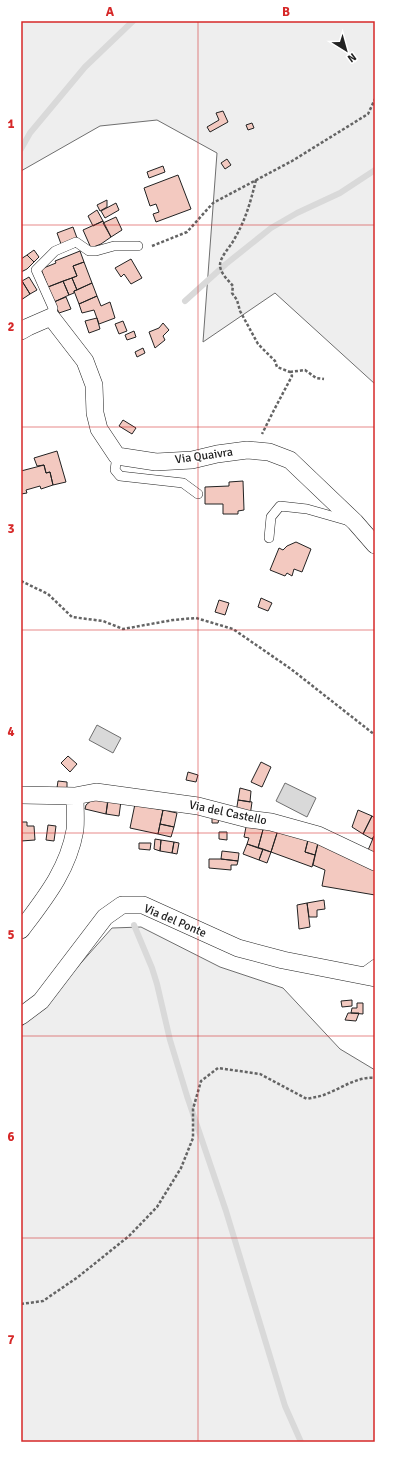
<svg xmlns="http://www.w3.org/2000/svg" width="396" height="1463" font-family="Signika,sans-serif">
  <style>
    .green { fill: #eee; stroke: #6f6f6f }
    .water { fill: #d9d9d9; stroke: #6f6f6f }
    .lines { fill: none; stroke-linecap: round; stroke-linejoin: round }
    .stream { stroke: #d9d9d9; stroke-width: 6 }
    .building { fill: #f3c9c0; stroke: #222 }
    .lane-casing { stroke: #222; stroke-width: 10 }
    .street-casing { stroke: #222; stroke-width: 18 }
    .path { stroke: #646464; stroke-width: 2.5; stroke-dasharray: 3 2; stroke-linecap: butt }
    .lane { stroke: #fff; stroke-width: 9 }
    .street { stroke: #fff; stroke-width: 17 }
    .grid { fill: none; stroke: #d62828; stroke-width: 1; stroke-opacity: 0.55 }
    .labels { text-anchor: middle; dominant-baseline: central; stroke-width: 3; stroke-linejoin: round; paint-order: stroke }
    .street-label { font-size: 12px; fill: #222; stroke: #fff }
    .neatline { fill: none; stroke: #d62828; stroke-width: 1.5 }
    .grid-label { font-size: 13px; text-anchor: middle; font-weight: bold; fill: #d62828 }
  </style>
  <rect width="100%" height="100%" fill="#fff"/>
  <!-- green -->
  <path class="green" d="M21 21H375V384L275 293 203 342 217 153 157 120 100 126 21 171Z
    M141 927 220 967 283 988 340 1049 375 1070V1442H21V1027L41 1008 112 928Z"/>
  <!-- water -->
  <path class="water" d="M97 725 121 738 113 753 89 740Z
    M285 783 316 798 307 817 276 801Z"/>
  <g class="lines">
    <!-- stream -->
    <path class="stream" d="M21 149 30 133 85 67 133 21
      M185 301 226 264 271 228 297 213 340 193 375 170
      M134 925 152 968 157 984 170 1040 187 1096 226 1211 285 1406 301 1442"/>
  </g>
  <!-- building -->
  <path class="building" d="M223 111 228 122 210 132 207 127 219 120 216 113Z
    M252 123 254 128 248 130 246 125Z
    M227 159 231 165 225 169 221 163Z
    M163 166 165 172 149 178 147 172Z
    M178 175 191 209 156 222 153 214 159 212 156 204 150 206 144 188Z
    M107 200V207L100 211 97 205Z
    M116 203 119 210 105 218 101 211Z
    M97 210 103 221 93 226 88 216Z
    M116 217 122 230 111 237 103 223Z
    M103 221 111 237 101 244 91 248 83 230Z
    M73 227 77 238 61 244 57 233Z
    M34 250 39 257 34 262 27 255Z
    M80 251 84 262 73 266 77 276 48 287 41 269 56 263 55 261Z
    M27 255 34 262 27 269 21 272V259Z
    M131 259 142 278 131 284 124 274 121 277 115 268Z
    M84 262 92 283 77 290 72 278 77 276 73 266Z
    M29 277 37 290 30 294 22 281Z
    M72 278 77 290 74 291V293L69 295 63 281Z
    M22 281 30 294 21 300V282Z
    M63 281 69 295 54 302 48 287Z
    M92 283 97 296 79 304 74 291Z
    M97 296 101 306 110 302 115 318 99 324 94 310 82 313 79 304Z
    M66 297 71 309 59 313 54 302Z
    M97 318 100 329 89 333 85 321Z
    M123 321 127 331 119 334 115 324Z
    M163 323 169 330 163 336 165 340 155 348 149 332 159 328Z
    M134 331 136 337 127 340 125 335Z
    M143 348 145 353 137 357 135 352Z
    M123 420 136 428 132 434 119 426Z
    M57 451 66 482 53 485 50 472 46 473 44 465 37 466 34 458Z
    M44 465 46 473 50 472 53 485 41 489 40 486 26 490 27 493 21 494V471Z
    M243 481 244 510 238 511V514H223V504H205V487L229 486V482Z
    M296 542 311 549 302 572 294 569 292 576 287 573 285 576 270 570 279 548 283 550 287 546Z
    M261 598 272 603 268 611 258 607Z
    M219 600 229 603 225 615 215 612Z
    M68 756 77 764 70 772 61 763Z
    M261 762 271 767 262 787 251 782Z
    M188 772 198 775 196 782 186 780Z
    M58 781 67 782V790L57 788Z
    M240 788 251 791 250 802 238 800Z
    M108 798 121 801 119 816 106 814Z
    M93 799 108 801 106 814 85 809 86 805Z
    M238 800 252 802 250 816 236 813Z
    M135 804 163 810 158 834 130 828Z
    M163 810 177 813 174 827 160 824Z
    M358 810 372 816 363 834 352 827Z
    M372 816 375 818V836H374L372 839 363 834Z
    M212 818 219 819 218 823H212Z
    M21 822H27V826H34L35 840 21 841Z
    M247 822 264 826 258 848 247 844 249 838 244 837Z
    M160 824 174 827 171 837 158 834Z
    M48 825 56 826 54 841 46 840Z
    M264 826 278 830 271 852 258 848Z
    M278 830 308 840 305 852 315 855 312 867 271 852Z
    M219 832H227V840L219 839Z
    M374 836H375V858L366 855Z
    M155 839 161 840 160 851 154 849Z
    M161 840 174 842 172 853 160 851Z
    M308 840 318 843 315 855 305 852Z
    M174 842 179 843 177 854 172 853Z
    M139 843H151L150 850 139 849Z
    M318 843 375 864V895L322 886 325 870 313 865Z
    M247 844 263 849 259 860 243 854Z
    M263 849 271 852 267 863 259 860Z
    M222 851 239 853 238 861 221 859Z
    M209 859H221L238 861 237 865H231V870L209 868Z
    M324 900 325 909 317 910V917H309L307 903Z
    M307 903 310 927 299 929 297 905Z
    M352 1000V1006L342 1007 341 1001Z
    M357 1003H363V1014L351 1013 352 1008H357Z
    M348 1013H359L356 1021 345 1020Z"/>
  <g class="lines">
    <!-- lane casing -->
    <g class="lane-casing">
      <path id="lane" d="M51 317 53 308 36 270 55 251 76 242 89 251H96L114 246H138
        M117 456 115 470 120 476 183 483 198 494
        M269 538 271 517 280 506 307 509 349 521
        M360 975 375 964"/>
    </g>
    <!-- street casing -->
    <g class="street-casing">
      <path id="street" d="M21 331 28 327 51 317 85 361 94 385 95 413 99 429 117 456 156 462 192 460 217 454 247 450 269 452 290 460 355 522 375 545
        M21 795 75 796 96 792 198 806 248 819 271 822 318 835 375 862
        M21 930C45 898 68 870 75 830 76 819 75 807 75 796
        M21 1016 41 1001 105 917 122 905H143L238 948 283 960 375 978"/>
    </g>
    <!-- path -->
    <path class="path" d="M256 180C250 204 245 222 232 243 228 249 220 258 220 265 220 273 228 280 233 286L232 293 237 300 240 311 258 344 275 361 277 367 290 372 292 376 274 410 262 434
      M152 246 187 232 213 203 292 161 368 114 375 99
      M290 372 305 370 316 378 324 379
      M21 581 48 594 72 617 103 621 123 629 173 620 196 618 233 629 291 669 375 735
      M21 1304 43 1301 78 1277 129 1236 157 1207 181 1168 193 1138V1109L201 1081 218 1068 260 1074 307 1099C314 1097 320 1097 326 1094 342 1088 358 1076 375 1078"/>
    <!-- lane -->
    <use href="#lane" class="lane"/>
    <!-- street -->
    <use href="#street" class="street"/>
  </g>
  <!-- grid -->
  <path class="grid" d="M198 21V1442M21 225H375M21 427H375M21 630H375M21 833H375M21 1036H375M21 1238H375"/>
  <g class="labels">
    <!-- street labels -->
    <g class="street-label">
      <text transform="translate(204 456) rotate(-8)">Via Quaivra</text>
      <text transform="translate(228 813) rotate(12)">Via del Castello</text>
      <text transform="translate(175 921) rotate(23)">Via del Ponte</text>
    </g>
  </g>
  <!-- border -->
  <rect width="396" height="1463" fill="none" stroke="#ffffff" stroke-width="44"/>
  <!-- north arrow -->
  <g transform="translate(346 50) rotate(143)" stroke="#ffffff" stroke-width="3" paint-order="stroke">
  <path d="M0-3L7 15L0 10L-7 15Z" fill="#222222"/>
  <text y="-6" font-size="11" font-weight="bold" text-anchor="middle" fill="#222222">N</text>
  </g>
  <rect x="22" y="22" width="352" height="1419" class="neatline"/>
  <g class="grid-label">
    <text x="110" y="16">A</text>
    <text x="286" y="16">B</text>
    <text x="11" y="128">1</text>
    <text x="11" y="331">2</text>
    <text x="11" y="533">3</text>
    <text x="11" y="736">4</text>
    <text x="11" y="939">5</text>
    <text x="11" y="1141">6</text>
    <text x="11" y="1344">7</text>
  </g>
</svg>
